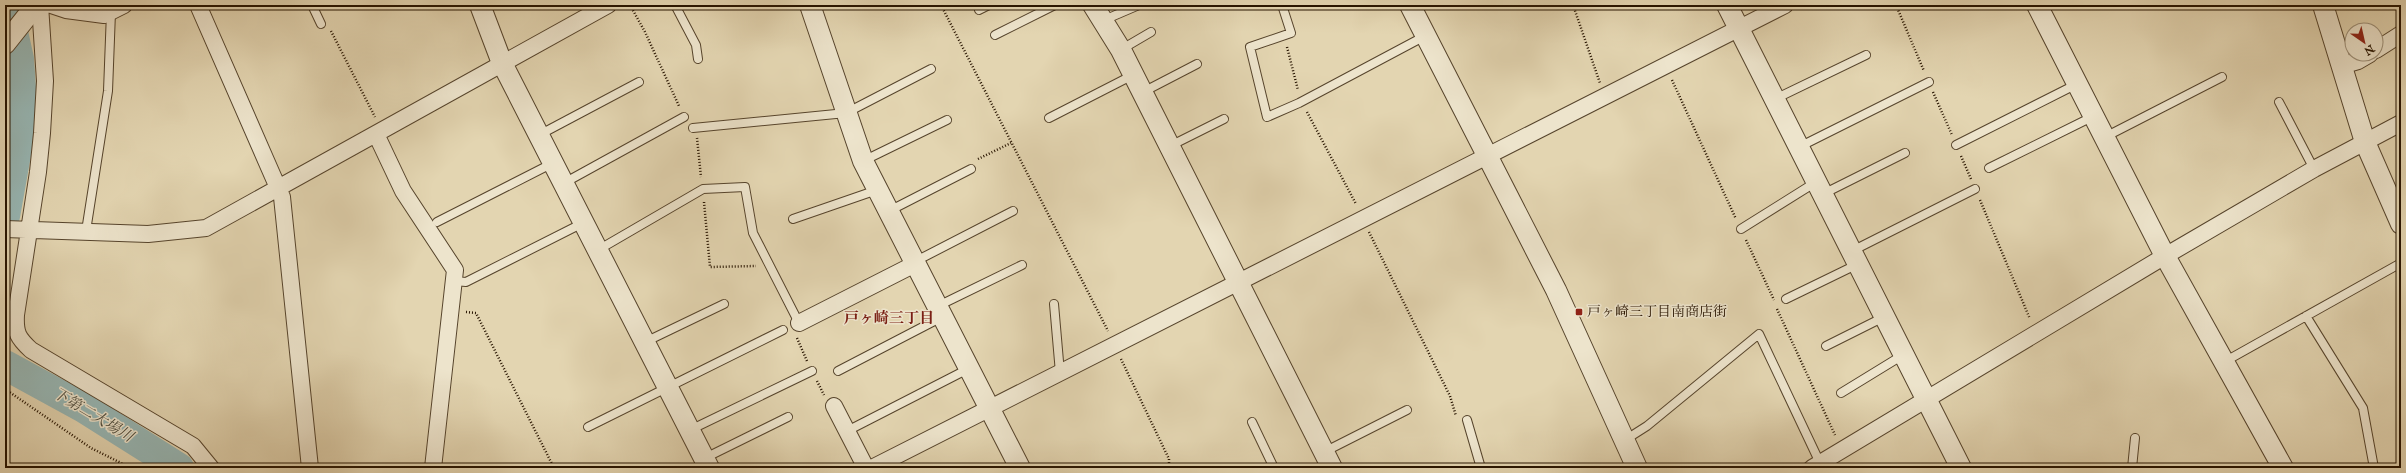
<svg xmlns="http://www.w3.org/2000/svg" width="2406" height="473" font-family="'IM FELL English','Noto Serif JP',serif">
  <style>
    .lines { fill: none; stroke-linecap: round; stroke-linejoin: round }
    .river { stroke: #97b7b5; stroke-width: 30 }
    .service-casing { stroke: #56442c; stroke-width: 10 }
    .minor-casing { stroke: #56442c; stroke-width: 18 }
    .tertiary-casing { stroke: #56442c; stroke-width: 22 }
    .path { stroke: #271400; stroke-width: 2.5; stroke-dasharray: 1 2; stroke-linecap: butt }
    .service { stroke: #ede4cc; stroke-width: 8 }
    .minor { stroke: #ede4cc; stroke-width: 16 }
    .tertiary { stroke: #ede4cc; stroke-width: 20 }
    .poi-dot { fill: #8f2418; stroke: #ede4cc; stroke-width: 1.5 }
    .labels { text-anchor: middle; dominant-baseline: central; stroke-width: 3; stroke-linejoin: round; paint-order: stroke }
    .poi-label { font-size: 14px; fill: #271400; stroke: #ede4cc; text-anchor: start }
    .neighbourhood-label { font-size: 15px; font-weight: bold; fill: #7a1f14; stroke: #ede4cc }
    .water-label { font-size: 15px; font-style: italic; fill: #4e4d3f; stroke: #ede4cc }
  </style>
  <rect width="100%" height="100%" fill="#e3d5b1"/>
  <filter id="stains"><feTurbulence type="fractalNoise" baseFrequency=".005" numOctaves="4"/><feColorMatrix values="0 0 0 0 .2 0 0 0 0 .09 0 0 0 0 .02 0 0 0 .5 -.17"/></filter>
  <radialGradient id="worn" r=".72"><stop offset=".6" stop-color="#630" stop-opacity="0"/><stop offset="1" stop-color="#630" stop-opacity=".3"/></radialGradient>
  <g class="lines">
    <!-- river -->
    <path class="river" d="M5 216 23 115 19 59 7 5
      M5 365 84 408 179 468"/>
    <!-- service casing -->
    <g class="service-casing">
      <path id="service" d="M312 5 321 24
        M675 5 696 45 698 59
        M1282 5 1291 33 1250 47 1267 117 1299 103 1425 36
        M979 10 989 5
        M1104 20 1139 5
        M995 35 1055 5
        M1122 49 1151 32
        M1143 92 1197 64
        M1775 99 1866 55
        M2279 102 2314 169
        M1049 118 1133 75
        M693 128 846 113 931 69
        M539 135 639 82
        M2105 137 2222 77
        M1956 145 2077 84
        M1170 146 1224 119
        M1799 147 1929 82
        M863 161 947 120
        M1989 168 2094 116
        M564 183 684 117
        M1823 194 1905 153
        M889 211 971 169
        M793 219 877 190
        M437 222 553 163
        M1741 229 1816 182
        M86 231 108 91 111 12
        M598 250 703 189 745 187 753 233 799 323
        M1852 251 1975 189
        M914 262 1013 211
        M454 281 466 282 583 223
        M1786 299 1858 264
        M1054 304 1060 373
        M938 306 1022 265
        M2306 316 2363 408 2374 468
        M645 342 724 304
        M1826 346 1884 317
        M2224 362 2401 263
        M838 371 942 317
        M1841 393 1903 355
        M1467 420 1481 468
        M1252 422 1274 468
        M588 427 783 330
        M690 430 812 371
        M847 431 968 369
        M1625 440 1647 426 1759 334 1820 463
        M1324 452 1407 410
        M705 458 788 417
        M2132 468 2135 438"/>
    </g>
    <!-- minor casing -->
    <g class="minor-casing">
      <path id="minor" d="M40 5 45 81 42 133 38 172 16 315C15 333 18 338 31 350L193 446 211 468
        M51 5 66 10 104 15 124 5
        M198 5 282 197 310 468
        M2376 50 2401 34
        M2341 66 2358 61 2370 54
        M376 134 403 191 455 270 433 468
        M5 229 148 234 206 228 608 5
        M799 323 915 264
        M834 406 866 468
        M872 468 1785 5
        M1812 468 2165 256 2314 169 2401 123"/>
    </g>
    <!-- tertiary casing -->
    <g class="tertiary-casing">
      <path id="tertiary" d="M480 5 502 63 709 468
        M810 5 863 161 1020 468
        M1093 5 1121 50 1332 468
        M1410 5 1556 290 1637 468
        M1727 5 1961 468
        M2037 5 2165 256 2283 468
        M2323 5 2365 142 2401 224
        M5 44 36 5"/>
    </g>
    <!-- path -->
    <path class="path" d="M630 5 645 32 679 106
      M941 5 1108 331
      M1573 5 1600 83
      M1896 5 1924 71
      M331 31 375 117
      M1287 47 1298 90
      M1672 80 1736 219
      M1933 92 1952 135
      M1307 112 1356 204
      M697 138 701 177
      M1961 156 1971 179
      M978 159 1011 143
      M1980 200 2030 319
      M704 202 710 267 756 266
      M1369 232 1450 396 1456 416
      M1746 240 1774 300
      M1777 309 1835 435
      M466 312 476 313 554 468
      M797 338 807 361
      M1121 359 1169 459V468
      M817 381 824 395
      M5 389 91 448 131 468"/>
    <!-- service -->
    <use href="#service" class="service"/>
    <!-- minor -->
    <use href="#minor" class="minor"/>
    <!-- tertiary -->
    <use href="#tertiary" class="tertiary"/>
  </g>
  <!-- markers -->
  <rect class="poi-dot" x="1575" y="308" width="8" height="8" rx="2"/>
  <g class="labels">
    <!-- poi labels -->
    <g class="poi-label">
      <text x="1587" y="312">戸ヶ崎三丁目南商店街</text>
    </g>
    <!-- neighbourhood labels -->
    <g class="neighbourhood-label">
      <text x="889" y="318">戸ヶ崎三丁目</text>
    </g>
    <!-- water labels -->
    <g class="water-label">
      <text transform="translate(93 415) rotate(31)">下第二大場川</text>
    </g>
  </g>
  <!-- margin -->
  <rect width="2406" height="473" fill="none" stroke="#e3d5b1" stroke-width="20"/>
  <rect x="6" y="6" width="2394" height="461" fill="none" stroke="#271400" stroke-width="2"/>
  <rect x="10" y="10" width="2386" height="453" fill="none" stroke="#271400"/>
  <!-- north arrow -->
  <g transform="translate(2364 42) rotate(146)"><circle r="19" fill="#ede4cc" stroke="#9e917a"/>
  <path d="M0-3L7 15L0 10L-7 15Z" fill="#8f2418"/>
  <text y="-6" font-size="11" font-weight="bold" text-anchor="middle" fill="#271400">N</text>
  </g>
  <rect width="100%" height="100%" filter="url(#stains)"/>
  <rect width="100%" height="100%" fill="url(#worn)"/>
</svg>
